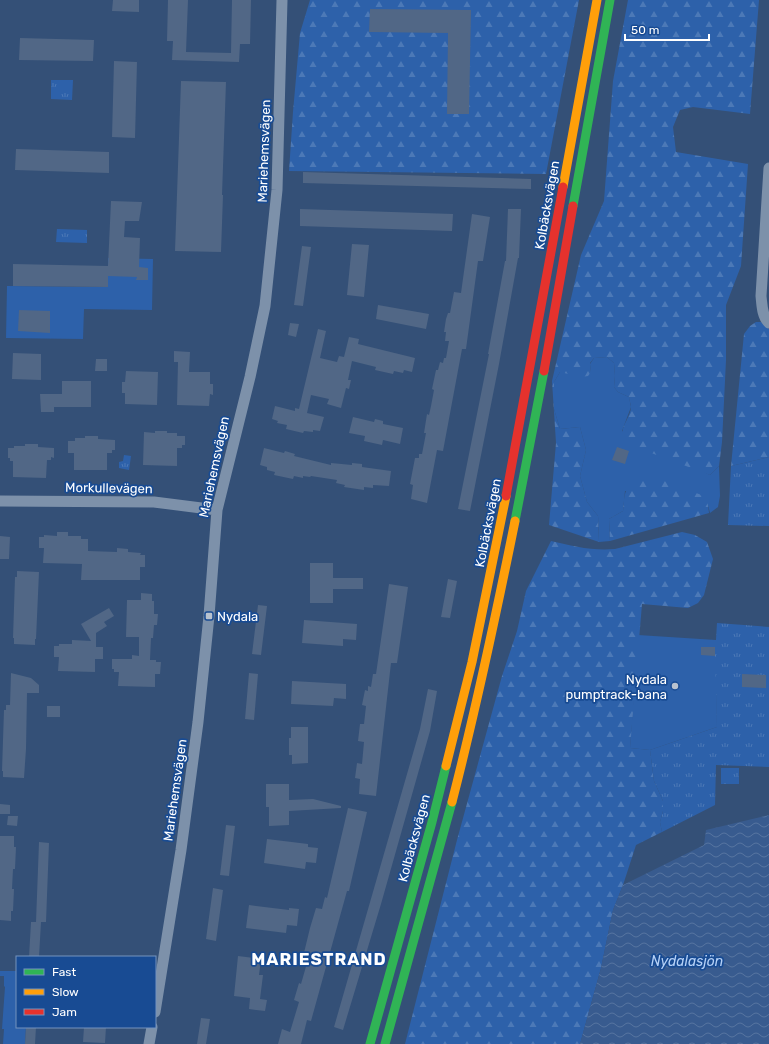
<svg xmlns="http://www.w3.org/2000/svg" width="769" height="1044" font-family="Rubik,sans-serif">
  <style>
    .grass { fill: #2d61aa }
    .forest { fill: url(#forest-firs) }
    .park { fill: url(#park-tufts) }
    .water { fill: url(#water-waves) }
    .building { fill: #516786 }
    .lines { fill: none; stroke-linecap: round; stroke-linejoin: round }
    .street { stroke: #7d91aa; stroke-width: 11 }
    .fast { stroke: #30b455; stroke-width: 9 }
    .slow { stroke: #ff9f0a; stroke-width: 9 }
    .jam { stroke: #e5322d; stroke-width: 9 }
    .poi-dot { fill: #b8c2cf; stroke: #184b93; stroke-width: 1.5 }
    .labels { text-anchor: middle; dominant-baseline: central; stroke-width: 3.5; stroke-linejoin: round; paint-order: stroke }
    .street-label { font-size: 13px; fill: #fff; stroke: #184b93 }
    .poi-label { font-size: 13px; fill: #fff; stroke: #184b93; text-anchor: start }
    .water-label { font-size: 14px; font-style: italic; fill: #b5d1f7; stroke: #184b93 }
    .district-label { font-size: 17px; font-weight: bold; letter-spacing: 1px; fill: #fff; stroke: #184b93 }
  </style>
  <defs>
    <pattern id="forest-firs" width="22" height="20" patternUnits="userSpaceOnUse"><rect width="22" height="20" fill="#2d61aa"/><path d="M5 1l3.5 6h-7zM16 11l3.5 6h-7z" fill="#4c79b7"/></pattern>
    <pattern id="park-tufts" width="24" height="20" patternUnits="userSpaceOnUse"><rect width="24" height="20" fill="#2d61aa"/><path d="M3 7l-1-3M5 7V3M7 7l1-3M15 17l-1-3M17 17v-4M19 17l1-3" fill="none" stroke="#4c79b7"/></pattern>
    <pattern id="water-waves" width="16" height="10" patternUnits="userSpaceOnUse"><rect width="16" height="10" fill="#385b8f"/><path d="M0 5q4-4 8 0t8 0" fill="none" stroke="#5674a0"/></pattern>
  </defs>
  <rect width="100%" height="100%" fill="#345077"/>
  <!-- grass -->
  <path class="grass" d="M108 258 153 259 152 310 84 309 83 339 6 338 7 286 108 287Z
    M607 357 614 363 615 376 614 387 618 392 629 397 631 407 622 431 710 475 719 466 720 496 718 507 710 513 708 505 625 491 623 511 609 519 610 541 599 542 598 516 587 502 580 476 586 450 580 427 560 429 554 409V382L560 372H591L590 364 594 358Z
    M638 635 716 640 717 727 650 750 630 748Z
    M0 971H17V1027H26L25 1044H3L4 1029H2L5 987 4 986V976H0Z"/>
  <!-- forest -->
  <path class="forest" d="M310 0H579L546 174 289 171 293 112 300 33Z
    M628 0H759L750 114 693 107 680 110 673 127 676 152 748 164 741 266 726 305V360L722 442 719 466 710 475 630 445C613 431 630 422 631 407 631 404 629 400 629 397L618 392 614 387 615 376 614 363 607 357 594 358 590 363 591 372 588 376 581 377 560 372 554 382V409L560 429 580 427 586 450 580 476 587 502 598 516 599 542 549 525 556 443 552 381 581 255 604 201 613 81Z
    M756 322H761L769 329V457L731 466 744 334 750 326Z
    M641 479 662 480 704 496 708 505 709 513 610 541 609 519 623 511C625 493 623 487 641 479Z
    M682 532 695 535 707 542 713 559 704 595 698 603 688 608 642 604 630 748 650 750 654 781 663 801V811L660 822 662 832 636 845 623 885 613 910 601 968 580 1044H405L457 840 502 676 517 631 526 591 551 541C572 546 592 551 615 549Z"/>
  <!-- park -->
  <path class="park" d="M51 80H73L72 100 51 99Z
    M57 229 87 230V243L56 242Z
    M124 455 131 456 129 470 119 468V462L123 461Z
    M769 457V526L728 525 731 466Z
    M717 623 769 627V767L716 765 715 805 662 832 660 822 663 811V801L654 781 650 750 717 727 715 656Z
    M721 768H739V784H721Z"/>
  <!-- water -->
  <path class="water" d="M769 815V1044H580L601 968 613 910 623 885 704 845 706 830Z"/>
  <!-- building -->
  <path class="building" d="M113 0H139V12L112 11Z
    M168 0H188L186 52 231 53 232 0H251L250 44H240L239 62 172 60 173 41H167Z
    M370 9 471 10 469 114H447L448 33 369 32Z
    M20 38 94 40 93 61 19 60Z
    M114 61 137 62 135 138 112 137Z
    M181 81 226 82 222 195H223L221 252 175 251Z
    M16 149 109 152V173L15 170Z
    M303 172 531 179V189L303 183Z
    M111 201 142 202 139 221H125L124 237 140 238 139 267 148 268V280H136L137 277 108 276V287L13 286V264L108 266Z
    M300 209 453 214 452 231 300 226Z
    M508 209H521L519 258H518L499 364 470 511 458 509 489 354H488L505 261H506Z
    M472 214 490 217 483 261H478L466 349H462L443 451 437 450 427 503 411 499 413 485 410 484 415 458H419V454H422L426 433H424L427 414 429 415 431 406 434 390 432 389 436 370H438L440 362 443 363 444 358H446L449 341H445L446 332H444L446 319 448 313H450L454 292 461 293Z
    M352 244 369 245 364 297 347 295Z
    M302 246 311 247 303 306 294 305Z
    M378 305 429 314 426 329 376 319Z
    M19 310 50 311V333L18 331Z
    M290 323 299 324 296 337 288 335Z
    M318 329 326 331 320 358 337 362 339 356 344 357 349 337 359 339 358 344 415 358 412 372 404 370 403 373 394 371 393 374 375 370 376 367 352 361 348 380H351L349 389 346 388 341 408 327 404 329 399 311 395 307 413 324 417 320 431 313 430V432L304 431 303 433 286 429 287 425 277 423 278 421 272 419 275 406 295 411V408L299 409Z
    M174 351 190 352 189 372H210V384H213V395L210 394 209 406 177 405 178 362H174Z
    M13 353 41 354V380L12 379Z
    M96 359H107V371H95Z
    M126 371 158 372 157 405 125 404V393H122V382H125Z
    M62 381H91V407H54V412H41L40 394H62Z
    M353 417 374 422 375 419 383 421V424L403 428 400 444 383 440 382 445 364 441 365 436 349 433Z
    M155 431H167V433H177V436H185V445H182V448H177V466L143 465 144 432 155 433Z
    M85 436H98V439L115 440V450H112V453H107V470H74V453H68V441H75V438H85Z
    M25 444H38V447L54 448V458L51 457V460H47L46 478 13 477V461H10V458H8V448H14V446H25Z
    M617 447 629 451 625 464 612 460Z
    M264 448 284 453 285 451 295 454 294 456 331 465V463L352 465V463L362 464V467L391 471 389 486 373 485V488L364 487V490L344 487 345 485 336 483 337 480 311 476 310 477 303 476V478L294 476 293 479 274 475 275 472 267 470V467L260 465Z
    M57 532H68V536H81V539H88V551L117 552V548L128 549V552L141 553 140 555H145V567H140V580H81L82 564 43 563 44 548H39V537H44V535L57 536Z
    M0 536 10 537 9 559H0Z
    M310 563H333V578H363V589H333V603H310Z
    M17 571 39 572 36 639H35V645L14 644V638H13L15 577H17Z
    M448 579 457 581 450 618 441 617Z
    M389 584 408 587 397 663H391L376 796 359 794 360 779 355 778 357 763 362 764 364 742 358 741 360 724H364L366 706 362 705 365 690 368 691V686L371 687 373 674H376Z
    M141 593 152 594V601H154V614H158L157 625H154L153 638H151L150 660H156V662H161L160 674H155V687L118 686 119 672H114V669H112V659H132V655L139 656V637H126L127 600H141Z
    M258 605 267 606 261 655 252 654Z
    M109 608 114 616 104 622 107 626 96 633V647H103V659H95V672L58 671 59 657H54V646H59V644H72V640L91 641 81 624Z
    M304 620 357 624 356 640 343 639V646L302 643Z
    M701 647H715V656L701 655Z
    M11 673 31 678 39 685V693H27L26 749 24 778 3 777V771H2L4 710H6V705H10Z
    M249 673 258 674 254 720 245 719Z
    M742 674 766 675V688L742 687Z
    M292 681 346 684V699L334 698 333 706 291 704Z
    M428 689 437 691 430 731 381 904 343 1030 334 1027 420 729Z
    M47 706H60V717H47Z
    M291 727H308V763L292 764V755H289V738H291Z
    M266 784H289V800L313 799 341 806V808L289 811V825L269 826V807H266Z
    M0 804 10 805V814H0Z
    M348 808 367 812 349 891H347L311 1021 307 1020 301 1044H278L282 1029 290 1032 299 1002 294 1000 299 983 301 984 307 963 302 961 310 928 316 908 322 909 325 897 327 898Z
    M8 816H18L17 826 7 825Z
    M226 825 235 826 229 876 220 875Z
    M0 836H14V847H16L15 869H13L12 889H14L13 911H11V921L0 920Z
    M267 839 308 844V847L318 848 316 863 306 862 305 869 264 863Z
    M39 842 49 843 46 922H41L39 957H29L31 922H36Z
    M213 888 223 890 216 941 206 939Z
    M249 905 289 910V908L299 909 297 926 287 925 286 933 246 928Z
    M238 956 261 959 259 975H263L260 999 267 1000 265 1011 249 1009 250 998 234 996Z
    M201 1018 210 1019 206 1044H197Z
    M26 1027H36L35 1044H25Z
    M84 1027H106L105 1043 83 1042Z"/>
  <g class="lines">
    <!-- street -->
    <path class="street" d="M769 168 761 296C762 305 762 317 769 323
      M0 501 154 502 217 510
      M155 1012 181 850 198 722 209 616 217 510 250 377 265 306 277 190 282 0
      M149 1044 152 1027"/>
    <!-- fast -->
    <path class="fast" d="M573 206 610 0
      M515 521 544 371
      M370 1044 432 822 446 766
      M385 1044 452 802"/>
    <!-- slow -->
    <path class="slow" d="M563 187 597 0
      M446 766 472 662 506 496
      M452 802C476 709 496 615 515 521"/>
    <!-- jam -->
    <path class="jam" d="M544 371 573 206
      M506 496 563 187"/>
  </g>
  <!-- markers -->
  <g class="poi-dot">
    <rect x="205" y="612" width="8" height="8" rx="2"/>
    <circle cx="675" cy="686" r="4"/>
  </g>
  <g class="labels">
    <!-- street labels -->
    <g class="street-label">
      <text transform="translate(264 151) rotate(-88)">Mariehemsvägen</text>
      <text transform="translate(547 205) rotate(-80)">Kolbäcksvägen</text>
      <text transform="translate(214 467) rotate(-78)">Mariehemsvägen</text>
      <text transform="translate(109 488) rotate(1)">Morkullevägen</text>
      <text transform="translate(488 523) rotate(-79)">Kolbäcksvägen</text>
      <text transform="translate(175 790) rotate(-82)">Mariehemsvägen</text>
      <text transform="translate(414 838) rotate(-75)">Kolbäcksvägen</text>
    </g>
    <!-- poi labels -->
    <g class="poi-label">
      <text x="217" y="616">Nydala</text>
      <text x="667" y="679" text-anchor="end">Nydala<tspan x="667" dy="15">pumptrack-bana</tspan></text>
    </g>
    <!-- water labels -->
    <g class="water-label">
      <text x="687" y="961">Nydalasjön</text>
    </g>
    <!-- district labels -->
    <g class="district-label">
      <text x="319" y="959">MARIESTRAND</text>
    </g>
  </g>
  <!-- legend -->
  <rect x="16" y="956" width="140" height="72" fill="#184b93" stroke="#7493be"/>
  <rect x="24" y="969" width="20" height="6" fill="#30b455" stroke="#7493be"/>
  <text x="52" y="976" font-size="12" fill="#ffffff">Fast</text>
  <rect x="24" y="989" width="20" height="6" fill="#ff9f0a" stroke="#7493be"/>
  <text x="52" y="996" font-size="12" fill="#ffffff">Slow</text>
  <rect x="24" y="1009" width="20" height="6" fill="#e5322d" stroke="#7493be"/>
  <text x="52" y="1016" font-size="12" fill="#ffffff">Jam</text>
  <!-- scale -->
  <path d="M625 34v6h84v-6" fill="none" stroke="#ffffff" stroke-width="2"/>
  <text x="631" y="34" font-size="12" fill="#ffffff" stroke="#184b93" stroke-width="3" paint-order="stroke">50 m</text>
</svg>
